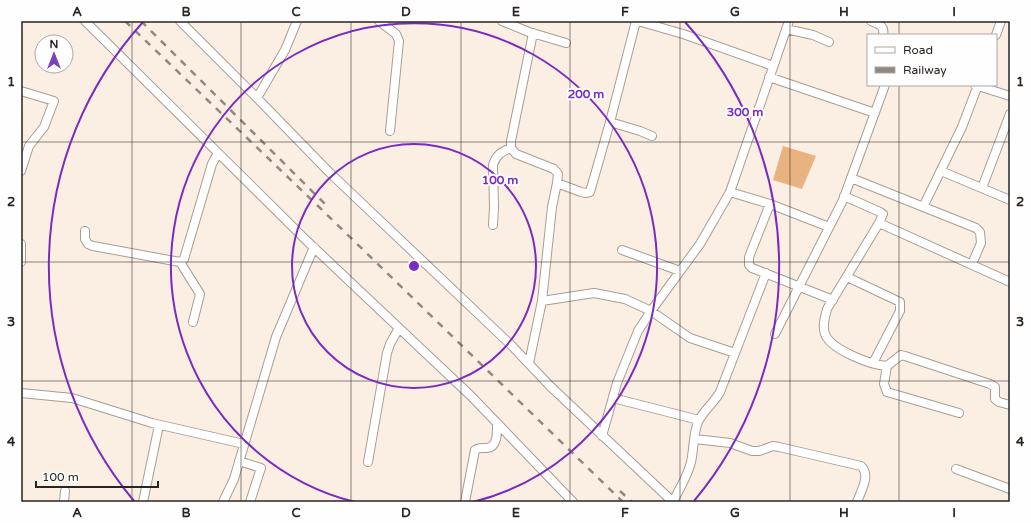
<svg xmlns="http://www.w3.org/2000/svg" width="1031" height="523" font-family="'Varela Round',sans-serif">
  <style>
    .green { fill: #e9b381 }
    .lines { fill: none; stroke-linecap: round; stroke-linejoin: round }
    .street-casing { stroke: #a99d93; stroke-width: 10 }
    .street { stroke: #fff; stroke-width: 8 }
    .rail { stroke: #918881; stroke-width: 2.5; stroke-dasharray: 7 7; stroke-linecap: butt }
    .grid { fill: none; stroke: #2a2521; stroke-width: 1; stroke-opacity: 0.55 }
    .ring { fill: none; stroke: #7b2cbf; stroke-width: 2 }
    .centre { fill: #7b2cbf; stroke: #fefefe; stroke-width: 2 }
    .ring-label { font-size: 12px; text-anchor: middle; font-weight: bold; fill: #7b2cbf; stroke: #fefefe; stroke-width: 4; stroke-linejoin: round; paint-order: stroke }
    .neatline { fill: none; stroke: #2a2521; stroke-width: 1.5 }
    .grid-label { font-size: 13px; text-anchor: middle; font-weight: bold; fill: #2a2521 }
  </style>
  <rect width="100%" height="100%" fill="#fbefe4"/>
  <!-- green -->
  <path class="green" d="M783 146 816 156 802 189 773 180Z"/>
  <g class="lines">
    <!-- street casing -->
    <g class="street-casing">
      <path id="street" d="M85 21 308 242 471 396 573 502
        M180 21 257 98 330 173 511 345 550 386 673 502
        M379 21 396 34 399 41 390 131
        M502 21 529 32 566 43
        M638 21 683 34 773 66
        M871 21C879 24 885 26 883 35
        M786 29 813 35 829 42
        M996 35 1001 21
        M769 77 875 113
        M975 85 1010 96
        M21 91 54 101 44 127 29 146 21 171
        M257 98 285 50 297 21
        M610 122 640 131 652 136
        M941 171 1010 200
        M851 178 976 228 980 232 981 243 972 264
        M557 183 581 192 585 193 590 192 610 122 636 21
        M982 188 1010 114
        M730 192 770 204 829 227
        M844 196 880 212 883 214 879 223
        M770 204 749 257V265L752 268 833 300
        M923 207 962 127 978 85
        M493 225 494 207 493 165C496 155 501 152 511 148
        M85 231V239L88 244 93 246 180 262 184 259 212 164 218 153
        M21 244V262
        M622 250 680 271
        M180 262 200 294 193 322
        M847 277 900 302V311L873 363
        M1010 282 879 223 827 309C825 317 822 326 825 334 831 350 871 365 887 366L901 355 905 356 990 384 995 387V399L999 402 1010 405
        M542 301 594 293 625 299 651 311 690 338 735 353
        M775 334 843 200 885 85
        M529 363 542 301 552 207 557 183 558 174 554 169 516 154 511 148V141L533 33
        M887 366 884 384 887 392 959 413
        M21 393 72 398 152 423 244 444
        M613 398 699 420
        M602 436 617 383 638 331 651 311 700 244 730 192 789 21
        M695 439 730 443 752 451H759L773 446 779 447 861 466C871 475 861 491 857 502
        M239 461 261 468 250 502
        M368 462 387 353 390 344 399 328
        M956 469 1010 489
        M64 502 65 491
        M143 502 159 425
        M223 502 234 479 276 337 314 247
        M465 502 475 450C479 447 482 448 487 448 498 447 497 432 497 423
        M673 502C679 489 688 476 691 462 694 449 693 434 698 422 703 411 714 403 720 392L766 273"/>
    </g>
    <!-- street -->
    <use href="#street" class="street"/>
    <!-- rail -->
    <path class="rail" d="M125 21 318 206 623 502
      M141 21 325 204
      M620 491 632 502"/>
  </g>
  <!-- grid -->
  <path class="grid" d="M132 21V502M241 21V502M351 21V502M461 21V502M570 21V502M680 21V502M790 21V502M899 21V35M899 85V502M21 142H1010M21 262H1010M21 381H1010"/>
  <!-- distance rings -->
  <g class="ring">
    <circle cx="414" cy="266" r="122"/>
    <path d="M355 502A243 243 0 1 1 473 502"/>
    <path d="M134 501A365 365 0 0 1 143 22M685 22A365 365 0 0 1 694 501"/>
  </g>
  <circle cx="414" cy="266" r="6" class="centre"/>
  <g class="ring-label">
    <text x="586" y="98">200 m</text>
    <text x="745" y="116">300 m</text>
    <text x="500" y="184">100 m</text>
  </g>
  <!-- border -->
  <rect width="1031" height="523" fill="none" stroke="#fefefe" stroke-width="44"/>
  <!-- legend -->
  <rect x="867" y="34" width="130" height="52" fill="#fefefe" stroke="#a9a7a6"/>
  <rect x="875" y="47" width="20" height="6" fill="#ffffff" stroke="#a9a7a6"/>
  <text x="903" y="54" font-size="12" fill="#2a2521">Road</text>
  <rect x="875" y="67" width="20" height="6" fill="#918881" stroke="#a9a7a6"/>
  <text x="903" y="74" font-size="12" fill="#2a2521">Railway</text>
  <!-- north arrow -->
  <g transform="translate(54 54)"><circle r="19" fill="#fefefe" stroke="#a9a7a6"/>
  <path d="M0-3L7 15L0 10L-7 15Z" fill="#7a43ba"/>
  <text y="-6" font-size="11" font-weight="bold" text-anchor="middle" fill="#2a2521">N</text>
  </g>
  <!-- scale -->
  <path d="M36 481v6h122v-6" fill="none" stroke="#2a2521" stroke-width="2"/>
  <text x="42" y="481" font-size="12" fill="#2a2521" stroke="#fefefe" stroke-width="3" paint-order="stroke">100 m</text>
  <rect x="22" y="22" width="987" height="479" class="neatline"/>
  <g class="grid-label">
    <text x="77" y="16">A</text>
    <text x="186" y="16">B</text>
    <text x="296" y="16">C</text>
    <text x="406" y="16">D</text>
    <text x="516" y="16">E</text>
    <text x="625" y="16">F</text>
    <text x="735" y="16">G</text>
    <text x="844" y="16">H</text>
    <text x="954" y="16">I</text>
    <text x="11" y="86">1</text>
    <text x="1020" y="86">1</text>
    <text x="11" y="206">2</text>
    <text x="1020" y="206">2</text>
    <text x="11" y="326">3</text>
    <text x="1020" y="326">3</text>
    <text x="11" y="446">4</text>
    <text x="1020" y="446">4</text>
    <text x="77" y="517">A</text>
    <text x="186" y="517">B</text>
    <text x="296" y="517">C</text>
    <text x="406" y="517">D</text>
    <text x="516" y="517">E</text>
    <text x="625" y="517">F</text>
    <text x="735" y="517">G</text>
    <text x="844" y="517">H</text>
    <text x="954" y="517">I</text>
  </g>
</svg>
